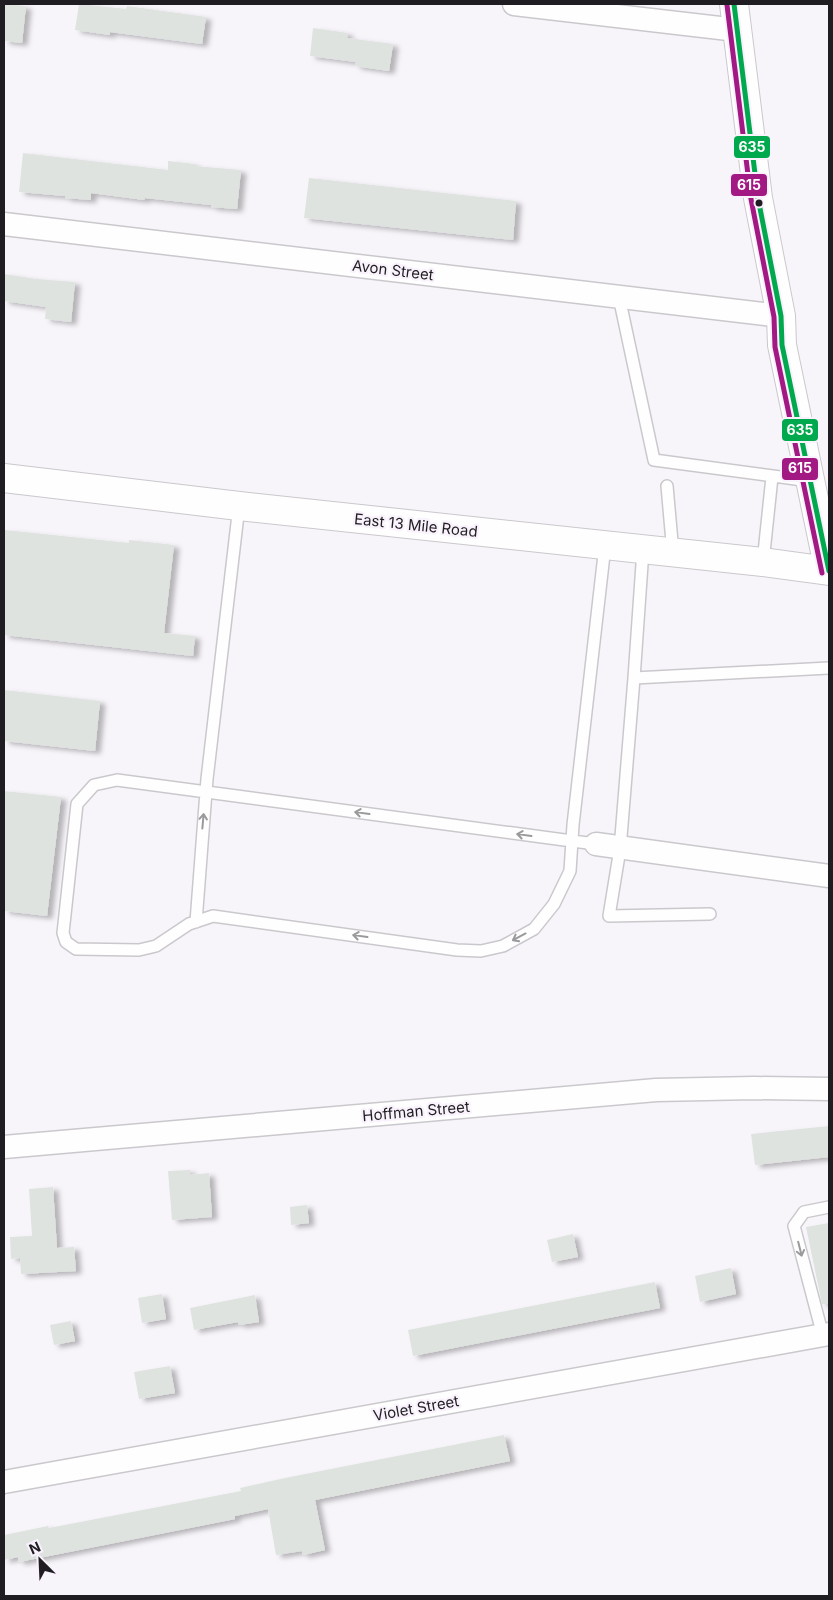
<svg xmlns="http://www.w3.org/2000/svg" width="833" height="1600" font-family="Inter,sans-serif">
  <style>
    .building { fill: #dee3e0; filter: url(#shadow) }
    .lines { fill: none; stroke-linecap: round; stroke-linejoin: round }
    .lane-casing { stroke: #cac8cc; stroke-width: 14 }
    .street-casing { stroke: #cac8cc; stroke-width: 25 }
    .secondary-casing { stroke: #cac8cc; stroke-width: 30 }
    .lane { stroke: #fefefe; stroke-width: 11 }
    .street { stroke: #fefefe; stroke-width: 22 }
    .secondary { stroke: #fefefe; stroke-width: 28 }
    .bus-1-casing { stroke: #f9f2fd; stroke-width: 9 }
    .bus-2-casing { stroke: #f9f2fd; stroke-width: 9 }
    .bus-1 { stroke: #00a94e; stroke-width: 5 }
    .bus-2 { stroke: #a31984; stroke-width: 5 }
    .oneway { stroke: #9a999b }
    .bus-dot { fill: #1f1d21; stroke: #f9f2fd; stroke-width: 2 }
    .labels { text-anchor: middle; dominant-baseline: central; stroke-width: 4.5; stroke-linejoin: round; paint-order: stroke }
    .street-label { font-size: 15px; fill: #1f1d21; stroke: #f9f2fd }
    .line-badge { stroke: #f9f2fd; stroke-width: 2 }
    .badge-label { font-size: 14px; text-anchor: middle; font-weight: bold; fill: #fff }
  </style>
  <defs>
    <filter id="shadow"><feDropShadow dx="5.5" dy="3" stdDeviation="2.5" flood-color="#0004"/></filter>
  </defs>
  <rect width="100%" height="100%" fill="#f8f5fa"/>
  <!-- building -->
  <path class="building" d="M4 4 26 6 22 43 4 41Z
    M79 4 126 9 127 6 206 17 202 44 110 32V35L75 30Z
    M313 28 348 33 347 38 393 44 389 71 355 66 356 62 310 56Z
    M23 153 168 170V161L194 164V166L241 170 237 209 211 207V205L145 198 144 200 91 193V200L65 198V196L19 192Z
    M309 178 516 201 513 240 304 218Z
    M4 274 36 279 75 282 71 322 45 319 46 307 4 301Z
    M5 530 129 543V540L174 545 164 633 195 636 193 656 4 635V543Z
    M4 690 100 701 95 751 4 741Z
    M4 791 61 797 47 916 4 911Z
    M829 1126V1157L755 1165 751 1134Z
    M190 1170V1175L209 1173 212 1217 172 1220 168 1171Z
    M53 1187 57 1248 74 1247 76 1271 21 1274 20 1258 11 1259 10 1237 32 1236 29 1189Z
    M307 1205 309 1223 291 1225 290 1207Z
    M829 1223V1304H822L806 1227Z
    M573 1234 578 1257 552 1262 547 1240Z
    M731 1268 736 1294 700 1302 695 1276Z
    M655 1282 660 1308 413 1356 408 1330Z
    M162 1294 166 1319 142 1323 138 1298Z
    M255 1295 259 1322 239 1325 238 1322 194 1330 190 1308Z
    M71 1321 75 1341 54 1345 50 1325Z
    M170 1366 175 1393 139 1399 134 1372Z
    M504 1435 510 1461 315 1500 325 1550 303 1555 302 1551 276 1555 268 1509 235 1516V1519L19 1562 18 1557 4 1560V1535L48 1526 49 1528 184 1502 241 1491 240 1488 285 1478Z"/>
  <g class="lines">
    <!-- lane casing -->
    <g class="lane-casing">
      <path id="lane" d="M619 297 654 460 810 481
        M667 486 673 553
        M763 562 772 477
        M634 678 643 550
        M596 844 572 841 117 780 94 785 77 804 63 933 66 942 76 949 139 950 156 946 189 924 213 916 457 950 481 951 503 946 534 929 554 904 570 871 573 825 605 546
        M710 914 609 916 620 849 634 678 829 668
        M196 922 207 779 239 506
        M823 1336 794 1226 804 1212 829 1207"/>
    </g>
    <!-- street casing -->
    <g class="street-casing">
      <path id="street" d="M514 4 737 30
        M4 224 781 316
        M596 844 829 876
        M4 1147 656 1090 754 1088 829 1089
        M4 1482 829 1334"/>
    </g>
    <!-- secondary casing -->
    <g class="secondary-casing">
      <path id="secondary" d="M734 4 758 198 781 316 782 345 829 571
        M4 478 239 506 763 562 829 571"/>
    </g>
    <!-- lane -->
    <use href="#lane" class="lane"/>
    <!-- street -->
    <use href="#street" class="street"/>
    <!-- secondary -->
    <use href="#secondary" class="secondary"/>
    <!-- bus-1 casing -->
    <g class="bus-1-casing">
      <path id="bus-1" d="M734 4 758 198 781 316 782 345 829 571"/>
    </g>
    <!-- bus-2 casing -->
    <g class="bus-2-casing">
      <path id="bus-2" d="M727 5 751 199 774 317 775 347 822 573"/>
    </g>
    <!-- bus-1 -->
    <use href="#bus-1" class="bus-1"/>
    <!-- bus-2 -->
    <use href="#bus-2" class="bus-2"/>
  </g>
  <!-- one-way arrows -->
  <defs><path id="oneway-shaft" d="M-6 0H5M1.5-3L5.5 0L1.5 3" fill="none" stroke-width="1.6" stroke-linecap="round" stroke-linejoin="round" transform="scale(1.25)"/></defs>
  <g class="oneway">
    <use href="#oneway-shaft" transform="translate(362 813) rotate(-172)"/>
    <use href="#oneway-shaft" transform="translate(203 821) rotate(-85)"/>
    <use href="#oneway-shaft" transform="translate(524 835) rotate(-172)"/>
    <use href="#oneway-shaft" transform="translate(360 936) rotate(-172)"/>
    <use href="#oneway-shaft" transform="translate(519 937) rotate(152)"/>
    <use href="#oneway-shaft" transform="translate(800 1249) rotate(76)"/>
  </g>
  <!-- markers -->
  <circle class="bus-dot" cx="759" cy="203" r="4.5"/>
  <g class="labels">
    <!-- street labels -->
    <g class="street-label">
      <text transform="translate(393 270) rotate(7)">Avon Street</text>
      <text transform="translate(416 525) rotate(6)">East 13 Mile Road</text>
      <text transform="translate(416 1111) rotate(-5)">Hoffman Street</text>
      <text transform="translate(416 1408) rotate(-10)">Violet Street</text>
    </g>
  </g>
  <g class="line-badge">
    <rect x="733" y="135" width="38" height="24" rx="5" fill="#00a94e"/>
    <rect x="730" y="173" width="38" height="24" rx="5" fill="#a31984"/>
    <rect x="781" y="418" width="38" height="24" rx="5" fill="#00a94e"/>
    <rect x="781" y="457" width="38" height="24" rx="5" fill="#a31984"/>
  </g>
  <g class="badge-label">
    <text x="752" y="152">635</text>
    <text x="749" y="190">615</text>
    <text x="800" y="435">635</text>
    <text x="800" y="473">615</text>
  </g>
  <!-- border -->
  <rect width="833" height="1600" fill="none" stroke="#1f1d21" stroke-width="10"/>
  <!-- north arrow -->
  <g transform="translate(40 1560) rotate(336)" stroke="#f9f2fd" stroke-width="4" paint-order="stroke">
  <path d="M0-4L9 19L0 12L-9 19Z" fill="#1f1d21"/>
  <text y="-8" font-size="14" font-weight="bold" text-anchor="middle" fill="#1f1d21">N</text>
  </g>
</svg>
